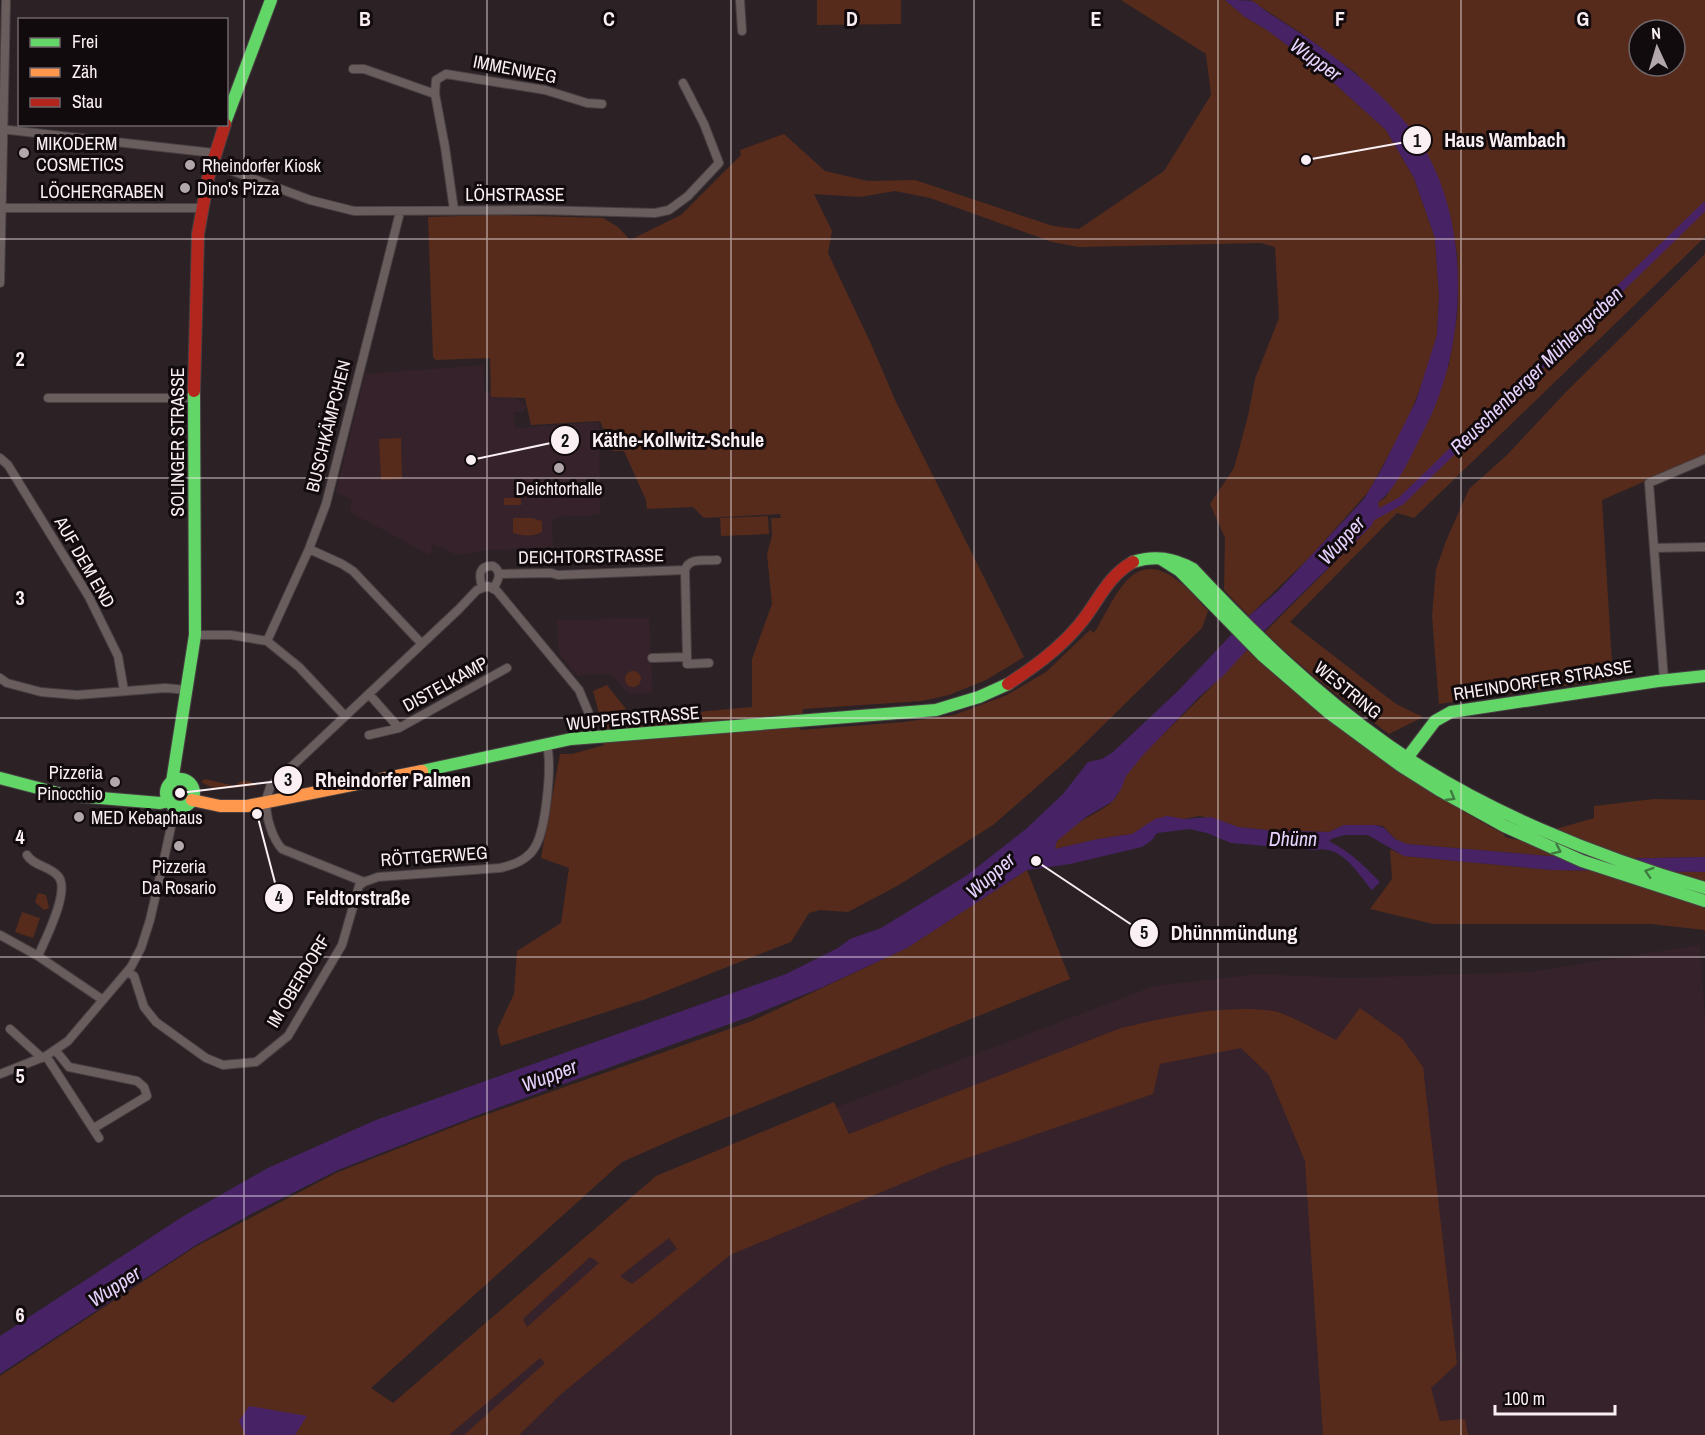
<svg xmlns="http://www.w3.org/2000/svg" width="1705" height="1435" font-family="'Archivo Narrow',sans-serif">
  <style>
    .built { fill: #36222a }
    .green { fill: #562b1b; fill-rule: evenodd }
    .water { fill: #472366 }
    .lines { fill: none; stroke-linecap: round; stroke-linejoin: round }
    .canal { stroke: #472366; stroke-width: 8 }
    .street-casing { stroke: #484043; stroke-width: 10 }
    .fast-casing { stroke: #484043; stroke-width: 14 }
    .slow-casing { stroke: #484043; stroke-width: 14 }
    .jam-casing { stroke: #484043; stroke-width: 14 }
    .street { stroke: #6a5d5d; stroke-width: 8 }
    .fast { stroke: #63d668; stroke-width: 12 }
    .slow { stroke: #ff974d; stroke-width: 12 }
    .jam { stroke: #b3261e; stroke-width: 12 }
    .oneway { stroke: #3f7b40 }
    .grid { fill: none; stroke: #faeff3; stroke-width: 1.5; stroke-opacity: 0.55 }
    .poi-dot { fill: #b2a7ab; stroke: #120b0e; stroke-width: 2 }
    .labels { text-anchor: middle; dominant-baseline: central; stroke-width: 6; stroke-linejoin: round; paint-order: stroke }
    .street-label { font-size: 18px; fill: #faeff3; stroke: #120b0e }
    .poi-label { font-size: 18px; fill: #faeff3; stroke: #120b0e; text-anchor: start }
    .water-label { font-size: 20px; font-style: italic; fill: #e7d3fe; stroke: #120b0e }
    .grid-label { font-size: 20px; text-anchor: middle; font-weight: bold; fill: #faeff3; stroke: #120b0e; stroke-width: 6; stroke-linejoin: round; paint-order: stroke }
    .leader { fill: none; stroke: #faeff3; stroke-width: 2 }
    .callout-dot { fill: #faeff3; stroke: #120b0e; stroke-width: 2 }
    .mark-label { font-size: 18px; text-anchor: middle; font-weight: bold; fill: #111 }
    .callout-label { font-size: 20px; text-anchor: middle; font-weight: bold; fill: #faeff3; stroke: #120b0e; stroke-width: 6; stroke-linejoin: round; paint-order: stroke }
  </style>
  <rect width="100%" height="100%" fill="#2c2226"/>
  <!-- built -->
  <path class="built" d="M483 365 485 392H491V397H513L527 406 523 412H514L515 428 599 422 600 513 588 516 560 517 552 521 553 547 490 550 457 555 433 544 430 555 350 512 352 500 336 492 365 374Z
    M649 618 653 693H628L611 674 577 675 559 654 557 620Z
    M1700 945 1705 1019V1435H388L656 1176 1154 986 1259 974 1349 978 1529 972Z"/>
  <!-- green -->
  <path class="green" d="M817 0H901V24L817 25Z
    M1121 0H1225L1245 17 1267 30 1315 66 1386 130 1414 178 1435 238 1439 296 1437 335 1425 377 1406 423 1369 491 1311 556 1249 616 1224 590 1225 538 1210 504 1234 468 1248 416 1255 379 1279 318 1275 247 1261 243 1079 247 1052 242 930 198 895 191 860 197 814 194 832 231 828 253 872 346 896 402 1024 657 986 680 949 695 922 701 803 709 800 730 904 722 954 715 1007 695 1046 672 1090 630 1094 633C1104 617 1111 600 1123 585 1153 546 1187 587 1208 611L1202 628 1073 755 993 825 899 885 848 912 820 910 809 913 791 942 643 1000 501 1046 497 1030 514 994 517 951 561 923 569 868 541 858 560 754H572L604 745 601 721 593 691 607 685 633 718 752 707V659L772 604 767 554 772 536 771 518H781L780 514 704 518 693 507 647 509 646 500 624 451H613L600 421 531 425 525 398 491 397 490 358 436 360 433 357 428 217 497 215 603 218 618 227 630 240 681 215 741 155 740 150 784 134 825 171 868 181 915 180 1053 226 1079 229 1164 171 1211 95 1206 54Z
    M1250 0H1705V237L1414 518 1397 513 1290 622 1396 704 1423 717 1389 734C1346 702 1303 670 1265 632L1372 525 1378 502 1385 498 1406 464 1431 415 1449 364 1457 315 1458 294 1457 254 1451 221 1444 196 1357 74 1298 31ZM1639 30H1675V66H1639Z
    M1705 254V455L1602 500 1613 679 1439 704 1432 616 1436 569 1446 541 1469 489 1507 455 1565 393Z
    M401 438 402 479 381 480 379 439Z
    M518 489H521V505H504V498H514L518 495Z
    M768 516 769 534 721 536 720 518Z
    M513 518H532L542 521V532C533 537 523 536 513 533Z
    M1246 649C1262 665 1278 678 1295 692 1359 747 1429 794 1504 834L1505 837 1518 840 1594 818V806L1654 799 1705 800V857L1604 859 1549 856 1407 844 1395 839 1383 826 1376 825H1344L1329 832 1266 830 1238 827 1225 822 1200 816 1183 819 1167 816 1147 824 1139 831 1132 834 1098 839 1055 849C1055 829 1100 814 1113 801 1120 794 1121 784 1125 776 1129 769 1138 761 1143 755 1177 719 1214 687 1246 649Z
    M625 679a8 8 0 1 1 16 0a8 8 0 1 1-16 0Z
    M205 779 235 786C241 779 250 779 257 786L220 789 213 788 201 782Z
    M173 793a7 7 0 1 1 14 0a7 7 0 1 1-14 0Z
    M1390 849 1404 856 1551 870 1705 872V930L1651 924H1433L1370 909 1392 879Z
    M1027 870 1070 979 681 1136 622 1162 371 1388 393 1403 656 1176 834 1102 849 1134 1121 1028C1169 1017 1223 1004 1273 1011 1287 1013 1321 1033 1336 1040L1360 1008 1402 1038 1423 1067 1457 1364 1431 1388 1440 1421 1465 1419 1468 1435H1323L1305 1161 1269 1075 1241 1048 1160 1064 1153 1094 944 1166 730 1255 560 1395 519 1435H464L545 1363 540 1358 449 1435H0V1376L195 1247 336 1173 468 1121 752 1021 907 948ZM669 1238 677 1249 632 1284 620 1276ZM590 1257 599 1263 527 1327 523 1319Z
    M38 893 46 895 49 908 44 910 35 902Z
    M22 912 40 918 33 938 15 932Z"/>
  <!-- water -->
  <path class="water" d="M1225 0C1232 0 1245 0 1252 1 1258 4 1264 10 1270 14 1286 24 1301 33 1316 44 1350 68 1383 94 1410 128 1472 206 1470 340 1426 426 1414 449 1398 488 1378 502L1379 508 1372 525 1264 631 1224 675 1199 697 1143 755 1126 776 1121 789 1113 801 1086 817 1057 841 1055 849 1098 839 1132 834 1155 819 1167 816 1184 819 1211 817 1238 827 1266 830 1329 832 1344 825H1376L1384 828 1395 839 1407 844 1549 856 1604 859 1705 857V872L1551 870 1404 856 1368 835H1345L1331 839 1329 841C1353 854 1362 864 1380 882L1372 890C1357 872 1341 844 1314 850L1231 843 1207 833 1190 829 1157 833 1152 840 1142 847 1070 864 1027 870 907 948 823 987 746 1018 486 1112 338 1170 251 1214 196 1245 0 1374V1336L182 1217 268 1168 376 1120 786 974 838 948 850 939 881 928 966 876 1026 829 1063 794 1088 762 1102 759 1113 752 1178 691 1249 616 1278 591 1364 499 1380 472 1416 401 1437 335 1439 296 1435 238 1414 178 1386 130 1315 66 1267 30 1245 17Z
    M249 1406 307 1416 295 1435H245L239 1421Z"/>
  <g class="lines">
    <!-- canal -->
    <path class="canal" d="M1368 519 1401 501 1705 206"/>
    <!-- street casing -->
    <g class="street-casing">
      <path id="street" d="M740 0 742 31
        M353 69H364L435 94 436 80 446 74 545 90 587 103 602 104
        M435 94 445 147 454 210
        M0 129 214 153
        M211 163 310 200 354 211 537 210 655 213 669 210 688 196 719 163 704 124 683 83
        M0 208H200
        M0 283 6 0
        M48 398H194
        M0 458 8 465 89 597 118 656 124 691
        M1654 548 1705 547
        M309 549 342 564 353 571 422 644
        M685 570C689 557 705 561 717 560
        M499 574 551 573 558 575 685 570 687 657 652 658
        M482 587C479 576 478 565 493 566 503 572 498 581 493 589
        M195 635H231L267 641 309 549 326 504 400 212
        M267 641 299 667 345 716
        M687 657V664L709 663
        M0 678 7 683 41 692 77 695 165 688 188 690
        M1664 680 1649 483 1705 459
        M369 694 399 728 507 668
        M369 735 399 728
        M172 822 178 815 181 806
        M27 855C33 866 50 866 58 876 71 890 45 940 38 956
        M364 882 282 849C272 838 266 817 266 802 266 797 269 792 270 787L459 609 477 590 488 586 497 591 579 690 590 716 591 737
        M0 935 38 956 103 1000
        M128 972 134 976 144 1007 156 1022 206 1058 223 1065 256 1062 288 1036 342 945 359 886 364 882 378 877 500 868C514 865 528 860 535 847 546 829 552 766 547 745
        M10 1029 42 1058
        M56 1051 69 1067 137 1081 144 1087 147 1096 94 1128
        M46 1056 99 1138
        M0 1074 46 1056 68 1041 131 967 141 948 150 920 166 850 172 822 171 814 173 804"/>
    </g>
    <!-- fast casing -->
    <g class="fast-casing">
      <path id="fast" d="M226 120 271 0
        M1161 559 1180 571 1263 656 1329 713 1401 766 1439 790 1504 826 1582 861 1705 901
        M1133 562C1155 555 1173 558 1193 569 1253 633 1316 694 1388 745 1480 810 1597 857 1705 888
        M1404 762 1435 721 1451 712 1658 681 1705 676
        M422 771 571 739 936 710 979 697 1008 684
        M0 778 65 795 160 803 169 801
        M166 793a14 14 0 1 1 28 0a14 14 0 1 1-28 0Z
        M172 782 195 635 194 391"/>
    </g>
    <!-- slow casing -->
    <g class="slow-casing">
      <path id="slow" d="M192 800 220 806H247L422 771"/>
    </g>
    <!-- jam casing -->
    <g class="jam-casing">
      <path id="jam" d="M194 391 198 234 208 178 225 124
        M1008 684C1034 667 1059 649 1079 625 1098 603 1106 577 1133 562"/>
    </g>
    <!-- street -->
    <use href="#street" class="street"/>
    <!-- fast -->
    <use href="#fast" class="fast"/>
    <!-- slow -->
    <use href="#slow" class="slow"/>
    <!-- jam -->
    <use href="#jam" class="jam"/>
  </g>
  <!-- one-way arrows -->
  <defs><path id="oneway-chevron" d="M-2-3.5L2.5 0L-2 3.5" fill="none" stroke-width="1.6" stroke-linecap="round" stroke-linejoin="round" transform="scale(1.5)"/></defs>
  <g class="oneway">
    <use href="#oneway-chevron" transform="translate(1451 797) rotate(30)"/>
    <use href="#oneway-chevron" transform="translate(1557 850) rotate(25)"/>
    <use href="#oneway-chevron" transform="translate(1649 872) rotate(-162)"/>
  </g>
  <!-- grid -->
  <path class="grid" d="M244 0V1435M487 0V1435M731 0V1435M974 0V1435M1218 0V1435M1461 0V1435M0 239H1705M0 478H1705M0 718H1705M0 957H1705M0 1196H1705"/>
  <!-- markers -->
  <g class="poi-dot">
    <circle cx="24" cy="153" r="6"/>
    <circle cx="190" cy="165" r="6"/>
    <circle cx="185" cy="188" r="6"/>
    <circle cx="559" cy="468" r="6"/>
    <circle cx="115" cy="782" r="6"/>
    <circle cx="79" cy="817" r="6"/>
    <circle cx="179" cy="846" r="6"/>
  </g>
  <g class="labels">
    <!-- street labels -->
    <g class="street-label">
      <text transform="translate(515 69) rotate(11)">IMMENWEG</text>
      <text x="102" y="191">LÖCHERGRABEN</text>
      <text x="515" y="194">LÖHSTRASSE</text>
      <text transform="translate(328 426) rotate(-76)">BUSCHKÄMPCHEN</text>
      <text transform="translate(177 442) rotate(-90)">SOLINGER STRASSE</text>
      <text transform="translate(591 556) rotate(-1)">DEICHTORSTRASSE</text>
      <text transform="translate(85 562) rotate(60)">AUF DEM END</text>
      <text transform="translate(1543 680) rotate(-9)">RHEINDORFER STRASSE</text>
      <text transform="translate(445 684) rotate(-29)">DISTELKAMP</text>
      <text transform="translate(1348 690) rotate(39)">WESTRING</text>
      <text transform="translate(633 718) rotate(-5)">WUPPERSTRASSE</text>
      <text transform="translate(434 856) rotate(-4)">RÖTTGERWEG</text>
      <text transform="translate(298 981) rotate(-59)">IM OBERDORF</text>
    </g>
    <!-- poi labels -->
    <g class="poi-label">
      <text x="36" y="143">MIKODERM<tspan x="36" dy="21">COSMETICS</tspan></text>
      <text x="202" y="165">Rheindorfer Kiosk</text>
      <text x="197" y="188">Dino's Pizza</text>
      <text x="559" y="488" text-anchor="middle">Deichtorhalle</text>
      <text x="103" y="772" text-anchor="end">Pizzeria<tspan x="103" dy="21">Pinocchio</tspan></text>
      <text x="91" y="817">MED Kebaphaus</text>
      <text x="179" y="866" text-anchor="middle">Pizzeria<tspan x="179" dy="21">Da Rosario</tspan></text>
    </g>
    <!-- water labels -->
    <g class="water-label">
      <text transform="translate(1316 59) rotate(36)">Wupper</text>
      <text transform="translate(1536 370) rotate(-44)">Reuschenberger Mühlengraben</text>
      <text transform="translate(1341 540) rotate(-47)">Wupper</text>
      <text x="1293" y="838">Dhünn</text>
      <text transform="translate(990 875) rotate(-41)">Wupper</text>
      <text transform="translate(549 1075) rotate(-21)">Wupper</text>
      <text transform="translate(114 1286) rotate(-33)">Wupper</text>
    </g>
  </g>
  <g class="grid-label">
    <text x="365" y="26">B</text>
    <text x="609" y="26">C</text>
    <text x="852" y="26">D</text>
    <text x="1096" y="26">E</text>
    <text x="1340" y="26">F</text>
    <text x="1583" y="26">G</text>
    <text x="20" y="366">2</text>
    <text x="20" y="605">3</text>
    <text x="20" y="844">4</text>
    <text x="20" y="1083">5</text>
    <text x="20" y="1322">6</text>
  </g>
  <!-- callouts -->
  <path class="leader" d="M1306 160L1417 140M471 460L565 440M180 793L288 780M257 814L279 898M1036 861L1144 933"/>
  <g class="callout-dot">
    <circle cx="1306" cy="160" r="6"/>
    <circle cx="471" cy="460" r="6"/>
    <circle cx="180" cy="793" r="6"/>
    <circle cx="257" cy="814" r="6"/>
    <circle cx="1036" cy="861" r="6"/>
    <circle cx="1417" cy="140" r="15"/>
    <circle cx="565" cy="440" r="15"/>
    <circle cx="288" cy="780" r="15"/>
    <circle cx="279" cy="898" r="15"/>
    <circle cx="1144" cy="933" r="15"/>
  </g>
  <g class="mark-label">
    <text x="1417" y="147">1</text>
    <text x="565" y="447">2</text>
    <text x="288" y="786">3</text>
    <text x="279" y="904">4</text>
    <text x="1144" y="939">5</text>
  </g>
  <g class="callout-label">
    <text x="1505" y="147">Haus Wambach</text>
    <text x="678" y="447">Käthe-Kollwitz-Schule</text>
    <text x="393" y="787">Rheindorfer Palmen</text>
    <text x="358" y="905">Feldtorstraße</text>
    <text x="1234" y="940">Dhünnmündung</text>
  </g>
  <!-- legend -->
  <rect x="18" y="18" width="210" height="108" fill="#120b0e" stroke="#6f666a" stroke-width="1.5"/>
  <rect x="30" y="38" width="30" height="9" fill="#63d668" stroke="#6f666a" stroke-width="1.5"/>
  <text x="72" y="48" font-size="18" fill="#faeff3">Frei</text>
  <rect x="30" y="68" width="30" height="9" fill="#ff974d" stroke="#6f666a" stroke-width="1.5"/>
  <text x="72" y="78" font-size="18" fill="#faeff3">Zäh</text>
  <rect x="30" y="98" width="30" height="9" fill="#b3261e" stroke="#6f666a" stroke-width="1.5"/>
  <text x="72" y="108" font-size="18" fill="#faeff3">Stau</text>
  <!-- north arrow -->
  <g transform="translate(1657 48) rotate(356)"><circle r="28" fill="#120b0e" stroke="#6f666a" stroke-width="1.5"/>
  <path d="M0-4.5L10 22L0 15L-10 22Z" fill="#b2a7ab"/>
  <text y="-9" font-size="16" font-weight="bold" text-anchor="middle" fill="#faeff3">N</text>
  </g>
  <!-- scale -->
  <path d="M1495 1405v9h120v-9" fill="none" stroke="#faeff3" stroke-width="3"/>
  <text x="1504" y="1405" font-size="18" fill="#faeff3" stroke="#120b0e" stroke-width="4.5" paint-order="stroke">100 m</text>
</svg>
